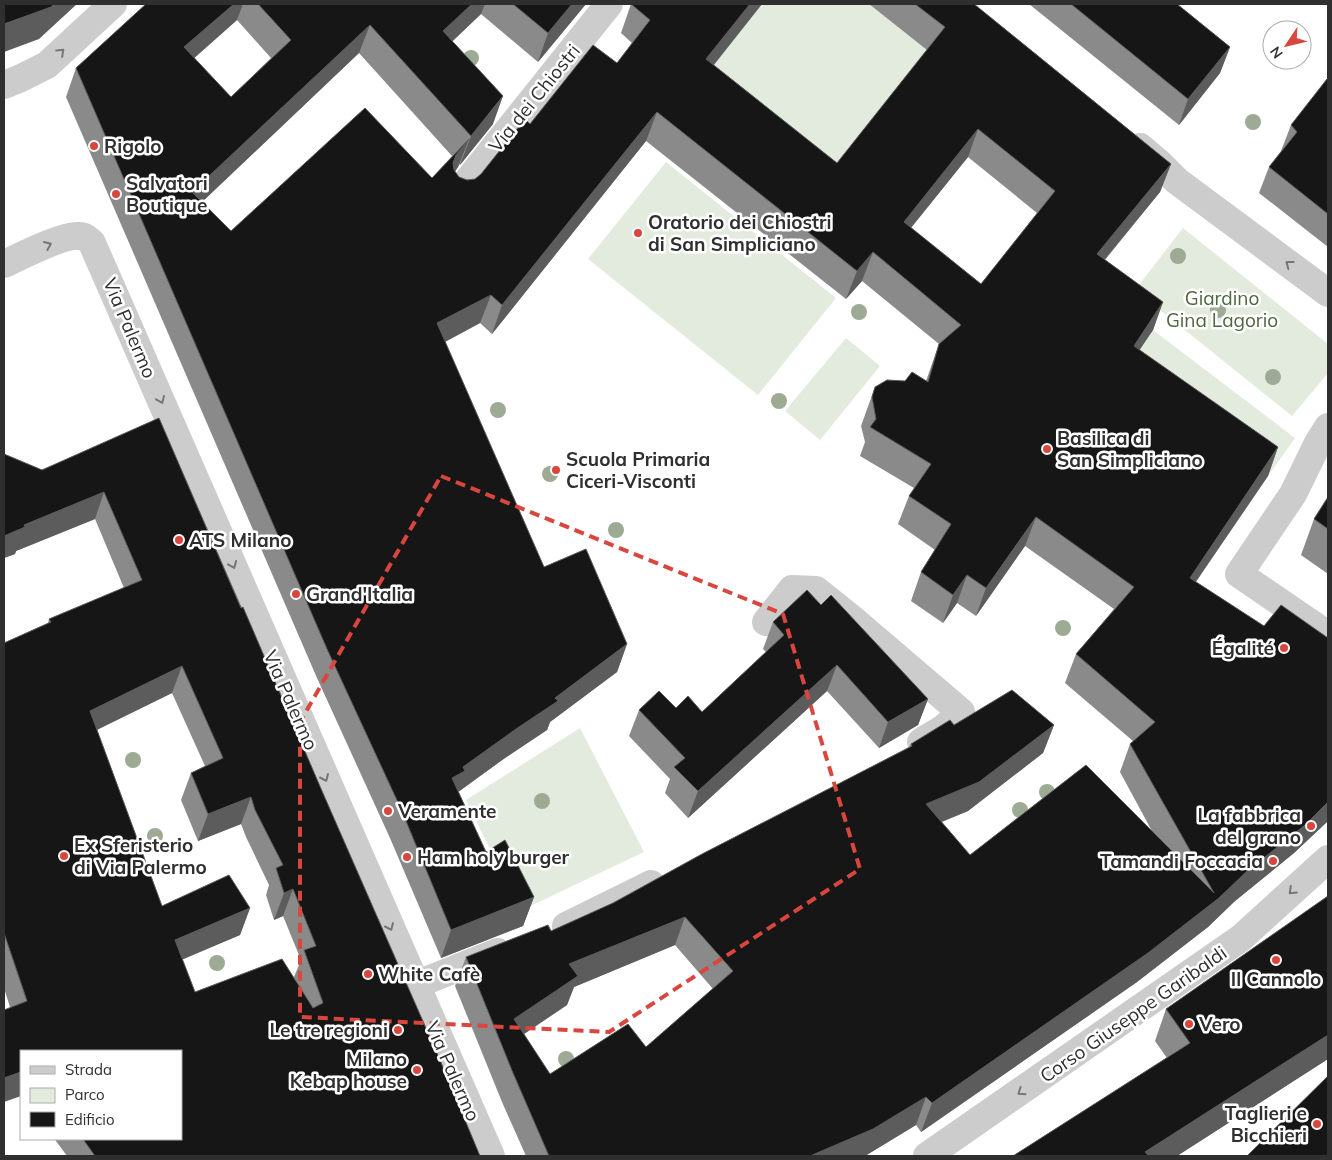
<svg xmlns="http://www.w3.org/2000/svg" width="1332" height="1160" font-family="Mulish,sans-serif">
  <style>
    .green { fill: #e3ebde }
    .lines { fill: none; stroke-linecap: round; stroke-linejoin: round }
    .minor { stroke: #ccc; stroke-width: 28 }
    .tree { fill: #9dab95 }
    .wall { fill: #8a8a8a; fill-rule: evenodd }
    .shaded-wall { fill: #5c5c5c }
    .building { fill: #161616; stroke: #5c5c5c; fill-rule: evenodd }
    .oneway { stroke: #767676 }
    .marked { fill: none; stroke: #d8463e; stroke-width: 4; stroke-dasharray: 10 6; stroke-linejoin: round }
    .poi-dot { fill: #d8463e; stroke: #fff; stroke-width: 2 }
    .labels { text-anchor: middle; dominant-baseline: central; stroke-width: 5; stroke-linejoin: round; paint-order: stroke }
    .street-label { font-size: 19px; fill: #2f2f2f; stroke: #fff }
    .poi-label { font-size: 19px; font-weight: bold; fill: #2f2f2f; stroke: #fff; text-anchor: start }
    .park-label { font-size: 19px; fill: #4d673f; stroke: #fff }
  </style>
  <rect width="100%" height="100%" fill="#fff"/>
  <!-- green -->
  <path class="green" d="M762 4H869L935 56 827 192 696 87Z
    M666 162 836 298 758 395 588 259Z
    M1183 228 1328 344V373L1292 416 1135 290Z
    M1153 330 1295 438 1268 476 1123 375Z
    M846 338 880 366 820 440 785 411Z
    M580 728 644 852 520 911 466 800Z"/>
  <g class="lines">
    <!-- minor -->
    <path class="minor" d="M4 85 21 78 47 65 113 4
      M1140 147 1159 163 1177 181 1328 293
      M458 193 609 4
      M4 264C19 257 64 234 79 236 85 236 88 239 92 243L491 1156
      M1328 427 1318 443 1293 494 1239 574 1328 635
      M766 622 792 589 816 590 851 618 961 712 944 728 921 742
      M566 926 651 884
      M415 985 498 952
      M927 1156 1241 938 1328 859"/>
  </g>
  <!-- trees -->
  <g class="tree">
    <circle cx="471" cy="58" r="8"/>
    <circle cx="1253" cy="122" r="8"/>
    <circle cx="1178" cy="256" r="8"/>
    <circle cx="1218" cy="310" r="8"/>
    <circle cx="859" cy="312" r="8"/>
    <circle cx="1273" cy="377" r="8"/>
    <circle cx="779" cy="401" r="8"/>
    <circle cx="498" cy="410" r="8"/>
    <circle cx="550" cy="474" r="8"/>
    <circle cx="616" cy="530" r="8"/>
    <circle cx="1063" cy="628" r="8"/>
    <circle cx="133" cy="760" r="8"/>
    <circle cx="1047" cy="792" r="8"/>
    <circle cx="542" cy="801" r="8"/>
    <circle cx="1020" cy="810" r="8"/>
    <circle cx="155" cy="836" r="8"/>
    <circle cx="217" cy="963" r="8"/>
    <circle cx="566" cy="1059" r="8"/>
  </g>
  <!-- wall -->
  <path class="wall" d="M146 4H586L538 62 481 14 452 41 493 124 460 165V164L458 167 455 172 459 177 467 180 475 179 481 174 530 124 617 63 632 43 621 33 631 4H762L714 65 837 163 927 50 869 4H974L1171 164 1160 192 1105 260 1163 302 1153 330 1139 350 1278 447 1268 476 1196 582 1264 626 1328 638V821L1294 853 1235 901 1208 927 1137 982 921 1132 916 1125 865 1156H526L502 1102 455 986 466 957 551 931 613 903 909 747 911 744 954 725H1054L1043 753 968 811 942 822 970 855 1153 833 1120 772 1130 744 1133 741 1065 683 1076 654 1114 609 1025 546 976 616 957 603 943 623 911 601 921 572 935 550 898 524 909 496 914 488 860 456 865 442 861 426 875 387 905 381H926L939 344 862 281 846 299 646 141 492 334 480 323 445 342 544 567 627 644 617 672 550 722 547 730 505 758 458 791 486 852 534 897 523 926 441 958 390 838 317 678 66 97 76 68ZM237 20 271 58 231 97 194 58ZM359 53 452 156 432 178 231 231 202 202ZM968 157 1037 213 981 284 911 228ZM675 945 713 989 646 1047 550 1074 524 1034 567 1005 574 987Z
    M1029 4H1177L1230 47 1220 73 1179 125Z
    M1328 79V247L1259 193 1269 167 1281 151 1291 125Z
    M159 418 322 791 480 1156H67L56 1141 55 1139H181V1051H21L10 1007 4 988V643L48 623 49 619 124 588 95 519 16 551 15 554 4 558V454L42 470ZM172 693 205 766 191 773 181 800 198 841 241 824 246 837 269 885 266 895 274 920 283 916 301 960 294 977 296 981 195 992 182 959 240 935 250 908 162 906 97 730Z
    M1328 497V574L1301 555 1314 519Z
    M821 605 928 699 918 725 879 748 827 691 688 818 665 793 670 779 629 736 639 710 676 708 702 712 766 652 763 649 773 622Z
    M1328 896V1059L1177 1156H1013L1167 1058 1155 1041 1166 1009Z"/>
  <!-- shaded-wall -->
  <path class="shaded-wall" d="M54 4H77L39 39 4 52V24Z
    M234 4H243L237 20 174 76 184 47Z
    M472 4H485L481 14 433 60 443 31Z
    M572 4H586L538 62 548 33Z
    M750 4H762L696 87 706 59Z
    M370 25 359 53 182 221 192 192Z
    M1230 47 1220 73 1179 125 1188 99Z
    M503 96 493 124 460 165 471 136Z
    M657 112 646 141 492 334 502 305Z
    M978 129 968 157 893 250 904 222Z
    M469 139 458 167 446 184 456 155Z
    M1171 164 1160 192 1086 282 1097 254Z
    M873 252 862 281 846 299 857 271Z
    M491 295 480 323 426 352 437 323Z
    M1163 302 1153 330 1123 375 1134 346Z
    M1278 447 1268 476 1179 606 1190 578Z
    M104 492 95 519 16 551 15 554 4 558V536L24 525Z
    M1036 517 1025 546 976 616 986 588Z
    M967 575 957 603 943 623 953 595Z
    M627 644 617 672 550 722 547 730 505 758 457 793 452 778 463 767Z
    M837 665 827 691 688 818 698 791Z
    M182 666 172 693 80 738 90 711Z
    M928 699 918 725 879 748 888 722Z
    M1054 725 1043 753 968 811 916 832 926 804Z
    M251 797 241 824 198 841 208 814Z
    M1328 802V821L1294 853 1235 901 1208 927 1137 982 921 1132 932 1103 1245 873Z
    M293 889 283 916 274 920 284 893Z
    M534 897 523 926 441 958 451 930Z
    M250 908 240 935 165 967 175 940Z
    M685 917 675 945 574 987 567 1005 503 1048 514 1019 569 964Z
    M1328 1035V1059L1177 1156H1144L1145 1152Z
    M21 1072V1096L4 1102V1078Z
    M926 1097 916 1125 865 1156H810Z"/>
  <!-- building -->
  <path class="building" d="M4 4H54L51 7 4 24Z
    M146 4H234L184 47 231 97 291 40 258 4H472L443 31 503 96 471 136 370 25 192 192 231 231 365 108 432 178 469 139 456 155 453 163 454 170 459 177 467 180 475 179 481 174 525 119 530 124 593 45 617 63 650 20 631 4H750L706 59 837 163 945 27 915 4H974L1171 164 1097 254 1163 302 1134 346 1278 447 1190 578 1264 626 1281 605 1328 638V802L1305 825 1245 873 1219 898 1148 953 932 1103 926 1097 873 1129 810 1156H549L513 1073 466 957 548 925 551 931 613 903 702 854 912 746 911 744 950 720 954 725 1012 690 1054 725 979 782 926 804 970 855 1086 765 1214 893 1130 744 1155 722 1076 654 1134 587 1036 517 986 588 967 575 953 595 921 572 951 524 909 496 931 464 870 427 876 419 872 397 875 387 887 380 905 381 912 372 928 382 939 344 961 325 873 252 857 271 657 112 502 305 491 295 437 323 544 567 586 549 627 644 555 698 558 701 516 729 463 767 465 771 452 778 486 852 505 840 534 897 451 930 401 809 327 649 76 68ZM978 129 1055 191 981 284 904 222ZM685 917 733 971 646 1047 628 1024 550 1074 514 1019 578 976 569 964Z
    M513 4H572L548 33Z
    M1071 4H1177L1230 47 1188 99Z
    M1327 79H1328V214L1269 167 1297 132 1291 125Z
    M159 418 241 608 243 607 322 791 440 1060 480 1156H95L83 1139H181V1051H21V1072L4 1078V1010L27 1001 4 933V643L51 622 49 619 142 580 104 492 24 525 25 527 4 536V454L42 470ZM182 666 223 758 191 773 208 814 251 797 255 810 283 865 276 868 284 893 293 889 316 946 304 950 323 1003 313 1008 282 959 195 992 175 940 250 908 229 875 162 906 90 711Z
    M1328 497V529L1314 519Z
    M807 590 821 605 831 595 928 699 888 722 837 665 698 791 674 767 685 758 639 710 659 691 676 708 688 696 702 712 784 635 773 622Z
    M1328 896V1035L1145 1152 1149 1156H1013L1190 1043 1166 1009Z
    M1328 1076V1156H1247Z"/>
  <!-- one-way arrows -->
  <defs><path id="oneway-chevron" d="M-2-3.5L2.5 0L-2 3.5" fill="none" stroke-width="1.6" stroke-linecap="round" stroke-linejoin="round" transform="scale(1.25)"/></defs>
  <g class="oneway">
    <use href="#oneway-chevron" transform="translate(61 52) rotate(-43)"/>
    <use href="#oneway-chevron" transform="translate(48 245) rotate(-23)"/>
    <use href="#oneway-chevron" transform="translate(1289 264) rotate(-143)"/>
    <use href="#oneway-chevron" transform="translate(161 400) rotate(67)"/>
    <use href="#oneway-chevron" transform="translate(233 565) rotate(67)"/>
    <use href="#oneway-chevron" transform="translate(325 778) rotate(66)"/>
    <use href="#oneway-chevron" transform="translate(1292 891) rotate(137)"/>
    <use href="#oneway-chevron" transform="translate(390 927) rotate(66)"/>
    <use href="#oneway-chevron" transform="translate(1021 1092) rotate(146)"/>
  </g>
  <!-- marked area -->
  <path class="marked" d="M441 476 783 614 860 869 609 1032 300 1017V722Z"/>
  <!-- markers -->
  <g class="poi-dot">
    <circle cx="94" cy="146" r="5"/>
    <circle cx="116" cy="194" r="5"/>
    <circle cx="638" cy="233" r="5"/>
    <circle cx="1047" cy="449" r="5"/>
    <circle cx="556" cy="470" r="5"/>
    <circle cx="179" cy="540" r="5"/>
    <circle cx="296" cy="594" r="5"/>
    <circle cx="1284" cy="648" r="5"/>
    <circle cx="388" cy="811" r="5"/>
    <circle cx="1311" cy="826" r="5"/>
    <circle cx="64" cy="856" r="5"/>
    <circle cx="407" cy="857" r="5"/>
    <circle cx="1273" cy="861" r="5"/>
    <circle cx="1276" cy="960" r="5"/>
    <circle cx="368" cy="974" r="5"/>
    <circle cx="1189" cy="1024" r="5"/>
    <circle cx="398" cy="1030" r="5"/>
    <circle cx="417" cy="1070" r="5"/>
    <circle cx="1317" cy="1124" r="5"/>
  </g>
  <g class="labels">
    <!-- street labels -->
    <g class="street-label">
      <text transform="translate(534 98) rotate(-51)">Via dei Chiostri</text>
      <text transform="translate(130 328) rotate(67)">Via Palermo</text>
      <text transform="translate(291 700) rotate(66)">Via Palermo</text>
      <text transform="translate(1133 1014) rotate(-35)">Corso Giuseppe Garibaldi</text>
      <text transform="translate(453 1071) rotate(66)">Via Palermo</text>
    </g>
    <!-- poi labels -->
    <g class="poi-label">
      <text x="104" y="146">Rigolo</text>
      <text x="126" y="183">Salvatori<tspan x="126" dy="22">Boutique</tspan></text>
      <text x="648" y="222">Oratorio dei Chiostri<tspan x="648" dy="22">di San Simpliciano</tspan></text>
      <text x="1057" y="438">Basilica di<tspan x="1057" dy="22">San Simpliciano</tspan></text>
      <text x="566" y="459">Scuola Primaria<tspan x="566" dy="22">Ciceri-Visconti</tspan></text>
      <text x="189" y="540">ATS Milano</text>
      <text x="306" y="594">Grand'Italia</text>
      <text x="1274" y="648" text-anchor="end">Égalité</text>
      <text x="398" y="811">Veramente</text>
      <text x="1301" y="815" text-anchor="end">La fabbrica<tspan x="1301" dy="22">del grano</tspan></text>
      <text x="74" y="845">Ex Sferisterio<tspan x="74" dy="22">di Via Palermo</tspan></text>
      <text x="417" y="857">Ham holy burger</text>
      <text x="1263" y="861" text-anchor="end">Tamandi Foccacia</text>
      <text x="378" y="974">White Cafè</text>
      <text x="1276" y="979" text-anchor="middle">Il Cannolo</text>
      <text x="1199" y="1024">Vero</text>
      <text x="388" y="1030" text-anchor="end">Le tre regioni</text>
      <text x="407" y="1059" text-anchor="end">Milano<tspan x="407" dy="22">Kebap house</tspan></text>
      <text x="1307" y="1113" text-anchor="end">Taglieri e<tspan x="1307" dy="22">Bicchieri</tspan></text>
    </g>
    <!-- park labels -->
    <g class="park-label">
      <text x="1222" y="298">Giardino<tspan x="1222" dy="22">Gina Lagorio</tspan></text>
    </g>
  </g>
  <!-- border -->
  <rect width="1332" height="1160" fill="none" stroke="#2f2f2f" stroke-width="10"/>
  <!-- legend -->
  <rect x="20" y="1050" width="162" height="90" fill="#ffffff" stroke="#acacac"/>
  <rect x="30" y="1066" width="25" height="8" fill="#cccccc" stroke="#acacac"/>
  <text x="65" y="1075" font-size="15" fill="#2f2f2f">Strada</text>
  <rect x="30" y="1088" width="25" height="15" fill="#e3ebde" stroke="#acacac"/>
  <text x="65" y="1100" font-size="15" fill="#2f2f2f">Parco</text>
  <rect x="30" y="1112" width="25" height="15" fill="#161616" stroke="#acacac"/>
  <text x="65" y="1125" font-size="15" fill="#2f2f2f">Edificio</text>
  <!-- north arrow -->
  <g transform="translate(1287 45) rotate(235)"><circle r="24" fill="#ffffff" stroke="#acacac"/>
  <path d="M0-4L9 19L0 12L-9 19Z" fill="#d8463e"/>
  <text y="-8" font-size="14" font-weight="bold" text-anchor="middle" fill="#2f2f2f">N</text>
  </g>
</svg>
